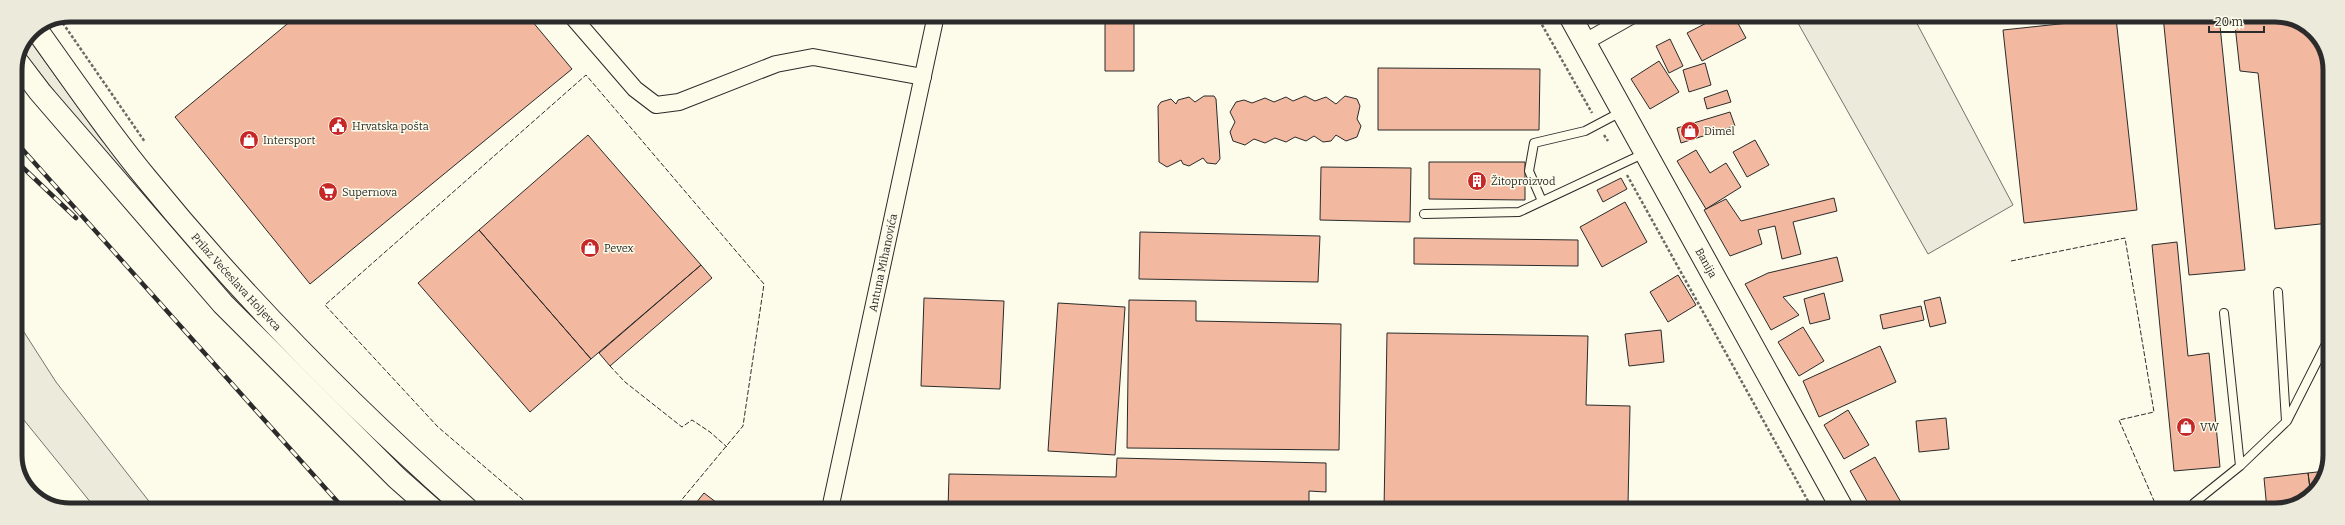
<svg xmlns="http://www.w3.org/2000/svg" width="2345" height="525" font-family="Bitter,serif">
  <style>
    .green { fill: #ecebdb; stroke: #74746e }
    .parking { fill: #eceadb; stroke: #74746e }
    .building { fill: #f2b8a0; stroke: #2b2b2b }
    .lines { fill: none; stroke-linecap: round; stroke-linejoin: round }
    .lane-casing { stroke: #2b2b2b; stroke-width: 10 }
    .street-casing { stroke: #2b2b2b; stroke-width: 18 }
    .secondary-casing { stroke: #2b2b2b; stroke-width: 24 }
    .highway-casing { stroke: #2b2b2b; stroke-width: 24 }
    .path { stroke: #6a6964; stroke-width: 2.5; stroke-dasharray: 3 2; stroke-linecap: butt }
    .lane { stroke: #fdfbea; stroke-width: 8 }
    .street { stroke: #fdfbea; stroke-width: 16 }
    .secondary { stroke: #fdfbea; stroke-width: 22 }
    .highway { stroke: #fdfbea; stroke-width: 22 }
    .rail-casing { stroke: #2b2b2b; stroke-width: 4.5 }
    .rail { stroke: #fdfbea; stroke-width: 3; stroke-dasharray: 9; stroke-linecap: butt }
    .fence { stroke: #2b2b2b; stroke-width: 1; stroke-dasharray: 5 2; stroke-linecap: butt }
    .labels { text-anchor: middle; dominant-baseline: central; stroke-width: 3; stroke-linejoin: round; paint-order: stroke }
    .poi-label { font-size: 11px; fill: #2b2b2b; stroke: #fdfbea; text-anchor: start }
    .street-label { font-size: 11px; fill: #2b2b2b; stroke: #fdfbea }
    .rim { fill: none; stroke: #2b2b2b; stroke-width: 5 }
  </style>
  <rect width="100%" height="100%" fill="#fdfbea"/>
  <!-- green -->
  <path class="green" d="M28 38 100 138 198 255 451 509H445L402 469 235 302 72 114 23 51Z
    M15 318 56 382 155 509H96L15 409Z"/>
  <!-- parking -->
  <path class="parking" d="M1794 16H1913L2013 205 1928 254Z"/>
  <!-- building -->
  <path class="building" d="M298 15H527L572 69 310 284 175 117Z
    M839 15H886L885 22Z
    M1105 16H1134V71H1105Z
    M1720 16H1734L1746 38 1702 61 1687 33Z
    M2163 16H2219L2245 270 2189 275Z
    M2234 16H2286L2316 34 2330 66 2329 223 2275 229 2258 73 2240 71Z
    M2116 18 2137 210 2024 223 2003 30Z
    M1670 39 1683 66 1669 73 1656 46Z
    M1659 61 1679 92 1650 109 1631 79Z
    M1705 63 1711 85 1689 92 1683 70Z
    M1378 68 1540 69 1539 130H1378Z
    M1727 90 1731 102 1707 109 1704 98Z
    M1204 96H1214L1216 99 1220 159 1216 164 1207 163 1203 158 1189 166 1183 164 1181 160 1167 167 1159 162 1158 106 1161 102 1171 99 1176 104 1178 100 1189 97 1195 102Z
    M1305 96 1315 101 1326 97 1336 104 1345 96 1357 99 1360 106 1357 119 1361 126 1357 137 1346 141 1336 135 1331 141 1323 142 1314 136 1306 141 1295 137 1286 142 1275 138 1265 143 1254 139 1245 145 1233 141 1230 132 1235 122 1230 112 1236 102 1244 100 1252 103 1265 98 1274 102 1286 97 1293 101Z
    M1730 112 1735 126 1681 143 1677 128Z
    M588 135 701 265 591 359 479 230Z
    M1755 140 1769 165 1747 177 1733 152Z
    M1696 150 1710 173 1726 163 1741 187 1706 209 1677 161Z
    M1429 162H1525V200L1429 199Z
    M1321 167 1411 168 1410 222 1320 220Z
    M1621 178 1627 189 1603 202 1597 190Z
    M1834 198 1837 211 1793 222 1801 254 1782 259 1775 226 1758 230 1762 244 1730 256 1704 210 1726 199 1741 221Z
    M1625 202 1647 242 1602 267 1580 227Z
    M479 230 591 359 530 412 418 283Z
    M1140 232 1320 236 1318 282 1139 279Z
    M1414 238 1578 240V266L1414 264Z
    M2177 242 2188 356 2209 353 2220 467 2174 471 2152 245Z
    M1837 257 1843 281 1783 297 1799 315 1771 330 1745 284 1768 273Z
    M701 265 712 278 610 366 599 353Z
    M1678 275 1696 305 1668 322 1650 292Z
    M1824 293 1830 319 1810 324 1804 299Z
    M1940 297 1946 323 1930 327 1924 301Z
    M924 298 1004 301 1000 389 921 386Z
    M1129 300 1196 301V321L1341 324 1339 450 1127 448Z
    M1058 303 1125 307 1115 455 1048 451Z
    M1921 306 1924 320 1883 329 1880 315Z
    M1803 327 1824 361 1799 376 1778 342Z
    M1661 330 1664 362 1629 366 1625 334Z
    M1387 333 1588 336 1586 405 1630 406 1628 505 1587 504V510H1384Z
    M1880 346 1896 382 1819 417 1803 381Z
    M1848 410 1869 445 1844 459 1824 425Z
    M1946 418 1949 449 1919 452 1916 421Z
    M1875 457 1902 504 1890 510H1872L1850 471Z
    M1117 458 1326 463V492L1309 491V510L948 509 949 474 1116 477Z
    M2326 471 2311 496 2308 473Z
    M2308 473 2311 496 2275 510H2267L2264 478Z
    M704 493 725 509H691Z
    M1913 505 1916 510H1904Z"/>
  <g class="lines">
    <!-- lane casing -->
    <g class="lane-casing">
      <path id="lane" d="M1880 18 1884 16
        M1542 201 1529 171 1534 143 1585 131 1621 112
        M1424 214 1519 212 1645 153
        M2278 292 2286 421
        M2224 313 2240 466
        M2191 510 2194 503 2240 466 2287 421 2329 338"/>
    </g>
    <!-- street casing -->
    <g class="street-casing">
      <g id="street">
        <path d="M571 15 635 89 656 105 679 102 776 64 813 57 923 77"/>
        <path d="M1585 42 1631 16"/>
        <path id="s1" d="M830 509 936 15"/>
      </g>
    </g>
    <!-- secondary casing -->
    <g class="secondary-casing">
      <g id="secondary">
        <path id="s2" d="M1570 16 1843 510"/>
      </g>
    </g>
    <!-- highway casing -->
    <g class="highway-casing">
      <g id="highway">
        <path id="s3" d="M36 29C72 79 107 131 146 178 243 297 352 407 467 509"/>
        <path d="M18 63 40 92 223 304 397 478 432 509"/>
      </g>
    </g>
    <!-- path -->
    <path class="path" d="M1537 16 1592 113
      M60 19 145 142
      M1604 135 1608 141
      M1627 175 1813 510"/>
    <!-- lane -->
    <use href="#lane" class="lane"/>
    <!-- street -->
    <use href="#street" class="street"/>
    <!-- secondary -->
    <use href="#secondary" class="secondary"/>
    <!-- highway -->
    <use href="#highway" class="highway"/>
    <!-- rail casing -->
    <g class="rail-casing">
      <path id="rail" d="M15 141 344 509
        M15 160 76 218"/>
    </g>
    <!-- rail -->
    <use href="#rail" class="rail"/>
    <!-- fence -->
    <path class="fence" d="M2011 261 2125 238 2154 412 2119 420 2158 510
      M610 366 625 382 682 427 692 420 710 432 727 447
      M534 509 438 427 325 305 586 75 764 284 743 426 674 509"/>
  </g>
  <!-- icons -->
  <defs>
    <g id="civic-disc" transform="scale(1)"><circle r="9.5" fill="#c62828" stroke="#fdfbea"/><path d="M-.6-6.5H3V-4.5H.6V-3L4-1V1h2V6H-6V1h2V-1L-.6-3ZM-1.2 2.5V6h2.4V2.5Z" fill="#fff"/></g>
    <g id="shop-disc" transform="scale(1)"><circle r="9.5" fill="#c62828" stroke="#fdfbea"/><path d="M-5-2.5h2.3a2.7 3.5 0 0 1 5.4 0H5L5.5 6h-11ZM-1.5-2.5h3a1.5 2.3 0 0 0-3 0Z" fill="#fff"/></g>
    <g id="building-disc" transform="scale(1)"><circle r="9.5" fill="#c62828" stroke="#fdfbea"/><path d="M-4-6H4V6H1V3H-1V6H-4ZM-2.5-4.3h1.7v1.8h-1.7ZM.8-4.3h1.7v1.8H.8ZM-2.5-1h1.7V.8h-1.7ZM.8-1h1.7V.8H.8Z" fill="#fff"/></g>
    <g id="supermarket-disc" transform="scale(1)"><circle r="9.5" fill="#c62828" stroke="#fdfbea"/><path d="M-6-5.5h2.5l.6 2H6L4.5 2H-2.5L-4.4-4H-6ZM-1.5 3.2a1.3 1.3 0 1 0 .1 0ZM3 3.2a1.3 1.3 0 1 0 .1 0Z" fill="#fff"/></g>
  </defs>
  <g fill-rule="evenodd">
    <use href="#civic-disc" x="338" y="126"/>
    <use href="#shop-disc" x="1690" y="131"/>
    <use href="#shop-disc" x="249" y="140"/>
    <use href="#building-disc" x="1477" y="181"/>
    <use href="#supermarket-disc" x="328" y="192"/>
    <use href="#shop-disc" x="590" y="248"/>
    <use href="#shop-disc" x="2186" y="427"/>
  </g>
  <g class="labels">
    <!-- poi labels -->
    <g class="poi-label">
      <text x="352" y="126">Hrvatska pošta</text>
      <text x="1704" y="131">Dimel</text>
      <text x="263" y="140">Intersport</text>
      <text x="1491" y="181">Žitoproizvod</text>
      <text x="342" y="192">Supernova</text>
      <text x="604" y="248">Pevex</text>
      <text x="2200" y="427">VW</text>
    </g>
    <!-- street labels -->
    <g class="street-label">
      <text stroke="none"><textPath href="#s1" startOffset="252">Antuna Mihanovića</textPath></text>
      <text stroke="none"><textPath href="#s2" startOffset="282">Banija</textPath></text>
      <text stroke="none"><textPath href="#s3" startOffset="323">Prilaz Većeslava Holjevca</textPath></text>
    </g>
  </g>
  <!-- crop -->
  <path d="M0 0H2345V525H0ZM70 22H2275A48 48 0 0 1 2323 70V455A48 48 0 0 1 2275 503H70A48 48 0 0 1 22 455V70A48 48 0 0 1 70 22Z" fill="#eceadb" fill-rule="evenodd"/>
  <path class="rim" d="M70 22H2275A48 48 0 0 1 2323 70V455A48 48 0 0 1 2275 503H70A48 48 0 0 1 22 455V70A48 48 0 0 1 70 22Z"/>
  <!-- scale -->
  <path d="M2209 26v6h55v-6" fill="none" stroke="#2b2b2b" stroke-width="2"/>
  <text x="2215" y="26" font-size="12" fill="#2b2b2b" stroke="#fdfbea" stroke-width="3" paint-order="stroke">20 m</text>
</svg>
